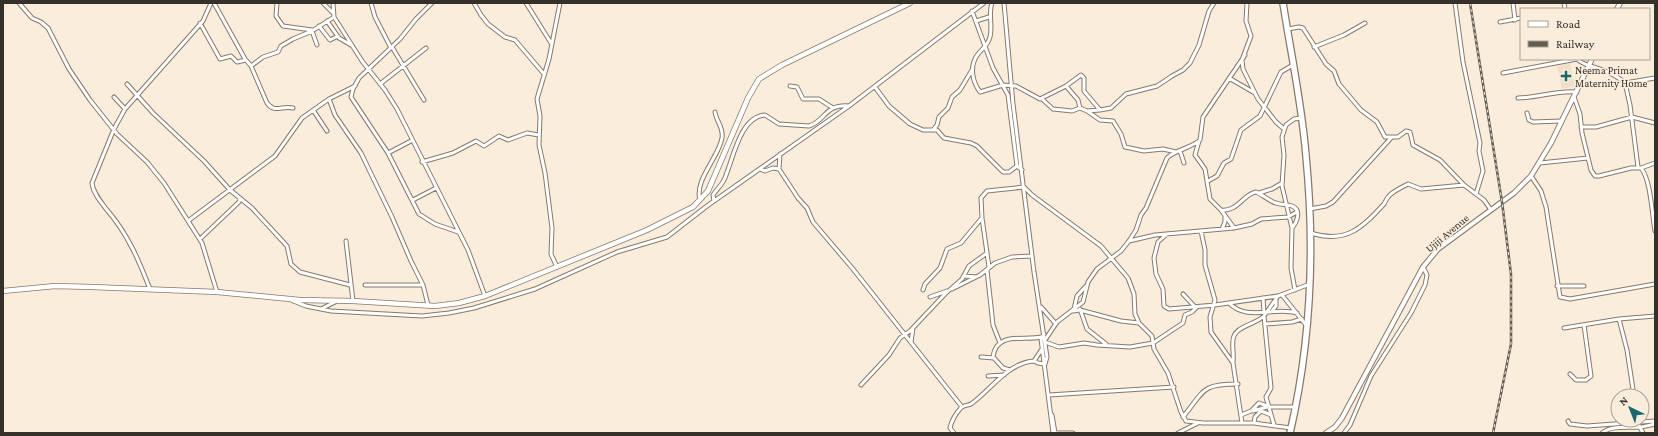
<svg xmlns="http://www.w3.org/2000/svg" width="1658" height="436" font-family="'Crimson Pro',serif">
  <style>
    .built { fill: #f2dfca }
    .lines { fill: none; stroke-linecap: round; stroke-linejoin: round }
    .street-casing { stroke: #86796b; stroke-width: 5 }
    .secondary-casing { stroke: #86796b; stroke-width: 6 }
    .primary-casing { stroke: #86796b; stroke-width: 6 }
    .highway-casing { stroke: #86796b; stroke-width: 8 }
    .street { stroke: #fff; stroke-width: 3 }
    .secondary { stroke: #fff; stroke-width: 4 }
    .primary { stroke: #fff; stroke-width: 4.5 }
    .highway { stroke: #fff; stroke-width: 5.5 }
    .rail-casing { stroke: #625c53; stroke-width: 2.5 }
    .rail { stroke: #faeddc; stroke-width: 1; stroke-dasharray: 3; stroke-linecap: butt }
    .poi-dot { fill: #1b686c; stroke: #faeddc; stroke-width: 1.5 }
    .labels { text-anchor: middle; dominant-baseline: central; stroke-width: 3; stroke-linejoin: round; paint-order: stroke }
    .poi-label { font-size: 11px; fill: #35302a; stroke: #faeddc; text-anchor: start }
    .street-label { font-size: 11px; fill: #35302a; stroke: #faeddc }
  </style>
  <rect width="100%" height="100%" fill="#faeddc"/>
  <!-- built -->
  <path class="built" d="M1570 63 1575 86 1562 89 1557 66Z"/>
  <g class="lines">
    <!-- street casing -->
    <g class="street-casing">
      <path id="street" d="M19 3 32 18 41 22 48 28 69 69 90 100 117 134 147 162 164 183 202 243 217 292
        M214 3 245 59
        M277 3 276 16 283 26 312 30
        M323 3 332 12
        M333 3 334 17 362 61 385 90 397 109 468 250 485 296
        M371 3 375 17 391 48
        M432 3 416 19 400 39 359 78 353 89 351 97 388 153 419 214 435 224 458 232
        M474 3 481 15 488 24 505 37 515 40 544 74
        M526 3 551 43
        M992 3C988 14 993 26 990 37 988 45 983 48 978 54 969 66 972 81 980 92L1003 85 1016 86 1040 99 1066 86 1081 75 1084 78V91L1100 110 1111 108 1126 94 1157 86 1172 76 1183 70 1190 63 1199 45 1209 11 1214 3
        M1004 3 1013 104 1034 272 1047 357 1045 364 1038 363 1034 361
        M1247 3 1246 21 1251 36 1242 60 1243 69 1258 99 1276 122 1284 129
        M1455 3 1463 62 1480 143 1479 151 1483 171 1476 194
        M1513 3 1515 20
        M1564 3 1565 9
        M972 11 993 68 1008 95 1017 166
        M327 21 339 38 351 45
        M976 21 989 17
        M1500 22 1521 18
        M200 23 220 59 231 56 237 62 246 60 251 66 267 103C275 114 282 105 293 108
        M319 26 330 40 338 36
        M1288 29 1299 27 1303 28 1326 64 1334 71 1339 84 1361 110 1377 122 1385 137H1398L1406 131 1410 132 1413 145 1440 160 1464 185 1484 200 1491 210
        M312 31 317 45
        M392 47 424 100
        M1314 47 1344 35 1365 23
        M1577 59C1583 65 1589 65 1597 68 1607 71 1617 76 1625 83L1630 105 1638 167
        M251 66 263 57 278 52 281 46 293 39 312 31 334 17
        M1503 73 1577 59
        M1229 78 1253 92
        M1625 83 1655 78
        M127 84 153 113 204 161 230 190 252 208 287 246 291 264 300 272 350 285
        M380 84 426 48
        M790 86 797 87 803 99H819L833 108
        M1066 86 1078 100 1080 108
        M875 87 889 106 910 124 923 130H937L944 138 971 143 977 146 1003 172H1009L1017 166 1022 170
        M114 97 125 109
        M1574 97 1580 114 1582 133 1591 170 1595 176H1599L1631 168H1641C1651 180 1652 215 1655 231
        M1518 98C1538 98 1557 90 1577 92
        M329 99 335 115 361 153 392 217 411 261 423 285 428 305
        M1042 99 1053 109 1072 111 1080 108 1087 111 1100 110
        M313 110 327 131
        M1087 111 1100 120 1113 121 1121 134 1125 147 1144 151 1163 149 1176 152
        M1527 113 1529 120 1533 122 1562 121
        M1581 127H1596L1632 117 1655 123
        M933 130 937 125 939 117 948 108 952 97 960 90 972 70
        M1199 141 1195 155 1205 169 1210 199 1221 210 1234 228
        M1180 151 1184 163
        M388 153 411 141
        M780 154 779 169 798 198 807 208 813 222 853 269 962 407
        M422 162 453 153 476 141 484 146 499 136 508 140 527 133 539 135
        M1540 163 1588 158
        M1641 168 1655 163
        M760 169 765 171 773 168 779 169
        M1531 176 1541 191 1546 207 1560 297 1570 299 1655 284
        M1208 181 1217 176 1224 163 1231 159 1241 130 1260 116 1281 72 1293 65
        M1259 193 1272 189 1282 183
        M413 200 436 188
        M700 200C694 180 719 157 722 138 724 128 716 121 715 112
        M714 201 713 195C716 190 721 186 724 180 733 161 739 117 765 115L779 124 809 126C826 121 824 104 849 106
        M1310 209 1326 206 1333 202 1391 138
        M1221 210C1238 212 1243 194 1256 192 1263 195 1269 201 1276 203 1281 205 1287 204 1292 206 1302 210 1297 222 1292 228
        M188 221 275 156 302 118 329 99 355 86
        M1222 229 1225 222V216
        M1201 231 1205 250V265L1215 300 1210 317 1211 332 1233 363 1242 423
        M1311 233C1346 244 1362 228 1384 204 1386 200 1388 196 1391 194 1396 190 1402 187 1408 184L1421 189 1464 185
        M1167 234 1158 242 1154 258 1156 274 1163 289 1164 306 1169 309 1215 305 1278 296 1310 284
        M200 239 239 202 240 198
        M346 241 353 301
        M1129 241 1155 235 1234 228 1252 224 1261 219 1288 217 1297 212
        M557 267 551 254 552 228 545 173 539 145 540 116 537 99 549 59 560 3
        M989 267 982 218 981 198 987 191 1024 187 1032 195 1101 246 1128 278 1134 294 1135 314 1139 323 1152 336 1154 349 1168 373 1181 412 1186 421 1203 423H1254L1291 428
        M987 270 993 325 1000 343
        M964 276 976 277
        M365 285H423
        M1557 286H1584
        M150 289C139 261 128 234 107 210 101 202 93 193 92 183L114 129 125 109 203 21 211 3
        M952 289 980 275 995 263 1012 257 1032 256
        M923 290 925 284 940 268 947 249 961 243 981 219
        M1295 290 1291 268 1292 228 1282 186 1284 155 1282 137 1286 125 1294 119 1301 118
        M1183 294 1195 307
        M1282 295 1306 325
        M930 297 947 291
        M1263 298 1264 312
        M291 300 306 306 331 311 422 316 449 313 474 308 535 289 617 252 667 237 707 206 849 106 984 3
        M1229 303C1247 322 1274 306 1297 313
        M1041 307 1056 324
        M321 309 335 302
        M1074 309 1077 296 1086 286
        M1080 309 1087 329 1106 344
        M1073 311 1080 310 1121 321 1139 323
        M1272 311 1276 306V298
        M1619 319 1627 350 1634 396
        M1265 324 1292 322 1302 319
        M1564 328 1619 319 1655 316
        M1044 334 1041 339 1053 433
        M1045 340 1057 322 1083 302 1088 282 1097 269 1121 251 1129 241 1136 230 1141 215 1146 208 1167 158C1175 150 1191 148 1200 140L1203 117 1245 55
        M911 342 913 328
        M1045 342 1059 347 1084 343 1097 345 1130 347 1153 343 1183 323 1185 315 1192 312 1197 307
        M981 357 994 358 1003 368 1010 370
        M993 357C996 331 1024 341 1041 337
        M1233 362C1234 355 1232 347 1233 340 1234 326 1255 325 1264 316
        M1570 374 1576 380H1586L1591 376 1584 325
        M988 376 1004 375
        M861 385 889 355 900 338 910 331 945 294 962 279 969 266 987 253
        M1049 395 1174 387
        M1256 409 1271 415
        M1253 411 1267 407
        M1052 415 1055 433
        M1241 415 1251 411 1259 403 1270 407H1296
        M1183 417C1205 390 1201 384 1238 384
        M1636 420 1643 433
        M1568 421 1570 424 1587 426 1655 421
        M1254 423 1255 417 1261 411
        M1274 425 1266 397 1271 388 1264 316 1278 296
        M954 433 950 428C951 422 956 413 960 409 962 405 967 406 971 404 991 390 1007 363 1034 361L1042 349
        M1055 433H1068
        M1068 433H1073
        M1178 433 1198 423
        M1344 433 1350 425 1371 376 1411 313 1425 285 1427 275 1423 267
        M1602 433C1611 425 1628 428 1639 427 1644 427 1650 425 1655 424"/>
    </g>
    <!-- secondary casing -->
    <g class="secondary-casing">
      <path id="secondary" d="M1617 9 1620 3
        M1326 433 1335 427 1342 418 1423 267 1438 249 1514 193 1531 176 1551 143 1592 59"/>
    </g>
    <!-- primary casing -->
    <g class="primary-casing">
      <path id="primary" d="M3 291 55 286 92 287 217 292 300 300 353 301 435 306 459 303 485 296 647 230 693 207 708 191 748 98 759 79 782 65 910 3"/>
    </g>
    <!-- highway casing -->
    <g class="highway-casing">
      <path id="highway" d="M1283 3C1291 54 1302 105 1306 156 1315 248 1311 342 1290 433"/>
    </g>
    <!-- street -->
    <use href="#street" class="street"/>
    <!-- secondary -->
    <use href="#secondary" class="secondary"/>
    <!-- primary -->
    <use href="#primary" class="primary"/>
    <!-- highway -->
    <use href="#highway" class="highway"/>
    <!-- rail casing -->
    <g class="rail-casing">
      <path id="rail" d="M1470 3 1502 202 1511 274V344L1493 433"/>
    </g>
    <!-- rail -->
    <use href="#rail" class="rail"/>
  </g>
  <!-- markers -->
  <path class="poi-dot" d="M1564 70h4v4h4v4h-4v4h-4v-4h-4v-4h4z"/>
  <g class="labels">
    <!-- poi labels -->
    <g class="poi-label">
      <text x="1575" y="70">Neema Primat<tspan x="1575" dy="13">Maternity Home</tspan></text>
    </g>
    <!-- street labels -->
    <g class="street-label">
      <text transform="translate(1447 233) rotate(-40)">Ujiji Avenue</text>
    </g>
  </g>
  <!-- border -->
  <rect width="1658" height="436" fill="none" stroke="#35302a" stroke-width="8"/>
  <!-- legend -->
  <rect x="1520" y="8" width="130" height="52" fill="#faeddc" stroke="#aba195"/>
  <rect x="1528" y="21" width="20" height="6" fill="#ffffff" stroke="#aba195"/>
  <text x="1556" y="28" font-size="12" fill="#35302a">Road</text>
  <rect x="1528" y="41" width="20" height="6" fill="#625c53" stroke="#aba195"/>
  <text x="1556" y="48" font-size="12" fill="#35302a">Railway</text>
  <!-- north arrow -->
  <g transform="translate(1630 408) rotate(317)"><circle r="19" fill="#faeddc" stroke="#aba195"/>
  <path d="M0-3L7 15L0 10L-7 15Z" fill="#1b686c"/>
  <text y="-6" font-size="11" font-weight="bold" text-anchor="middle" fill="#35302a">N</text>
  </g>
</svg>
